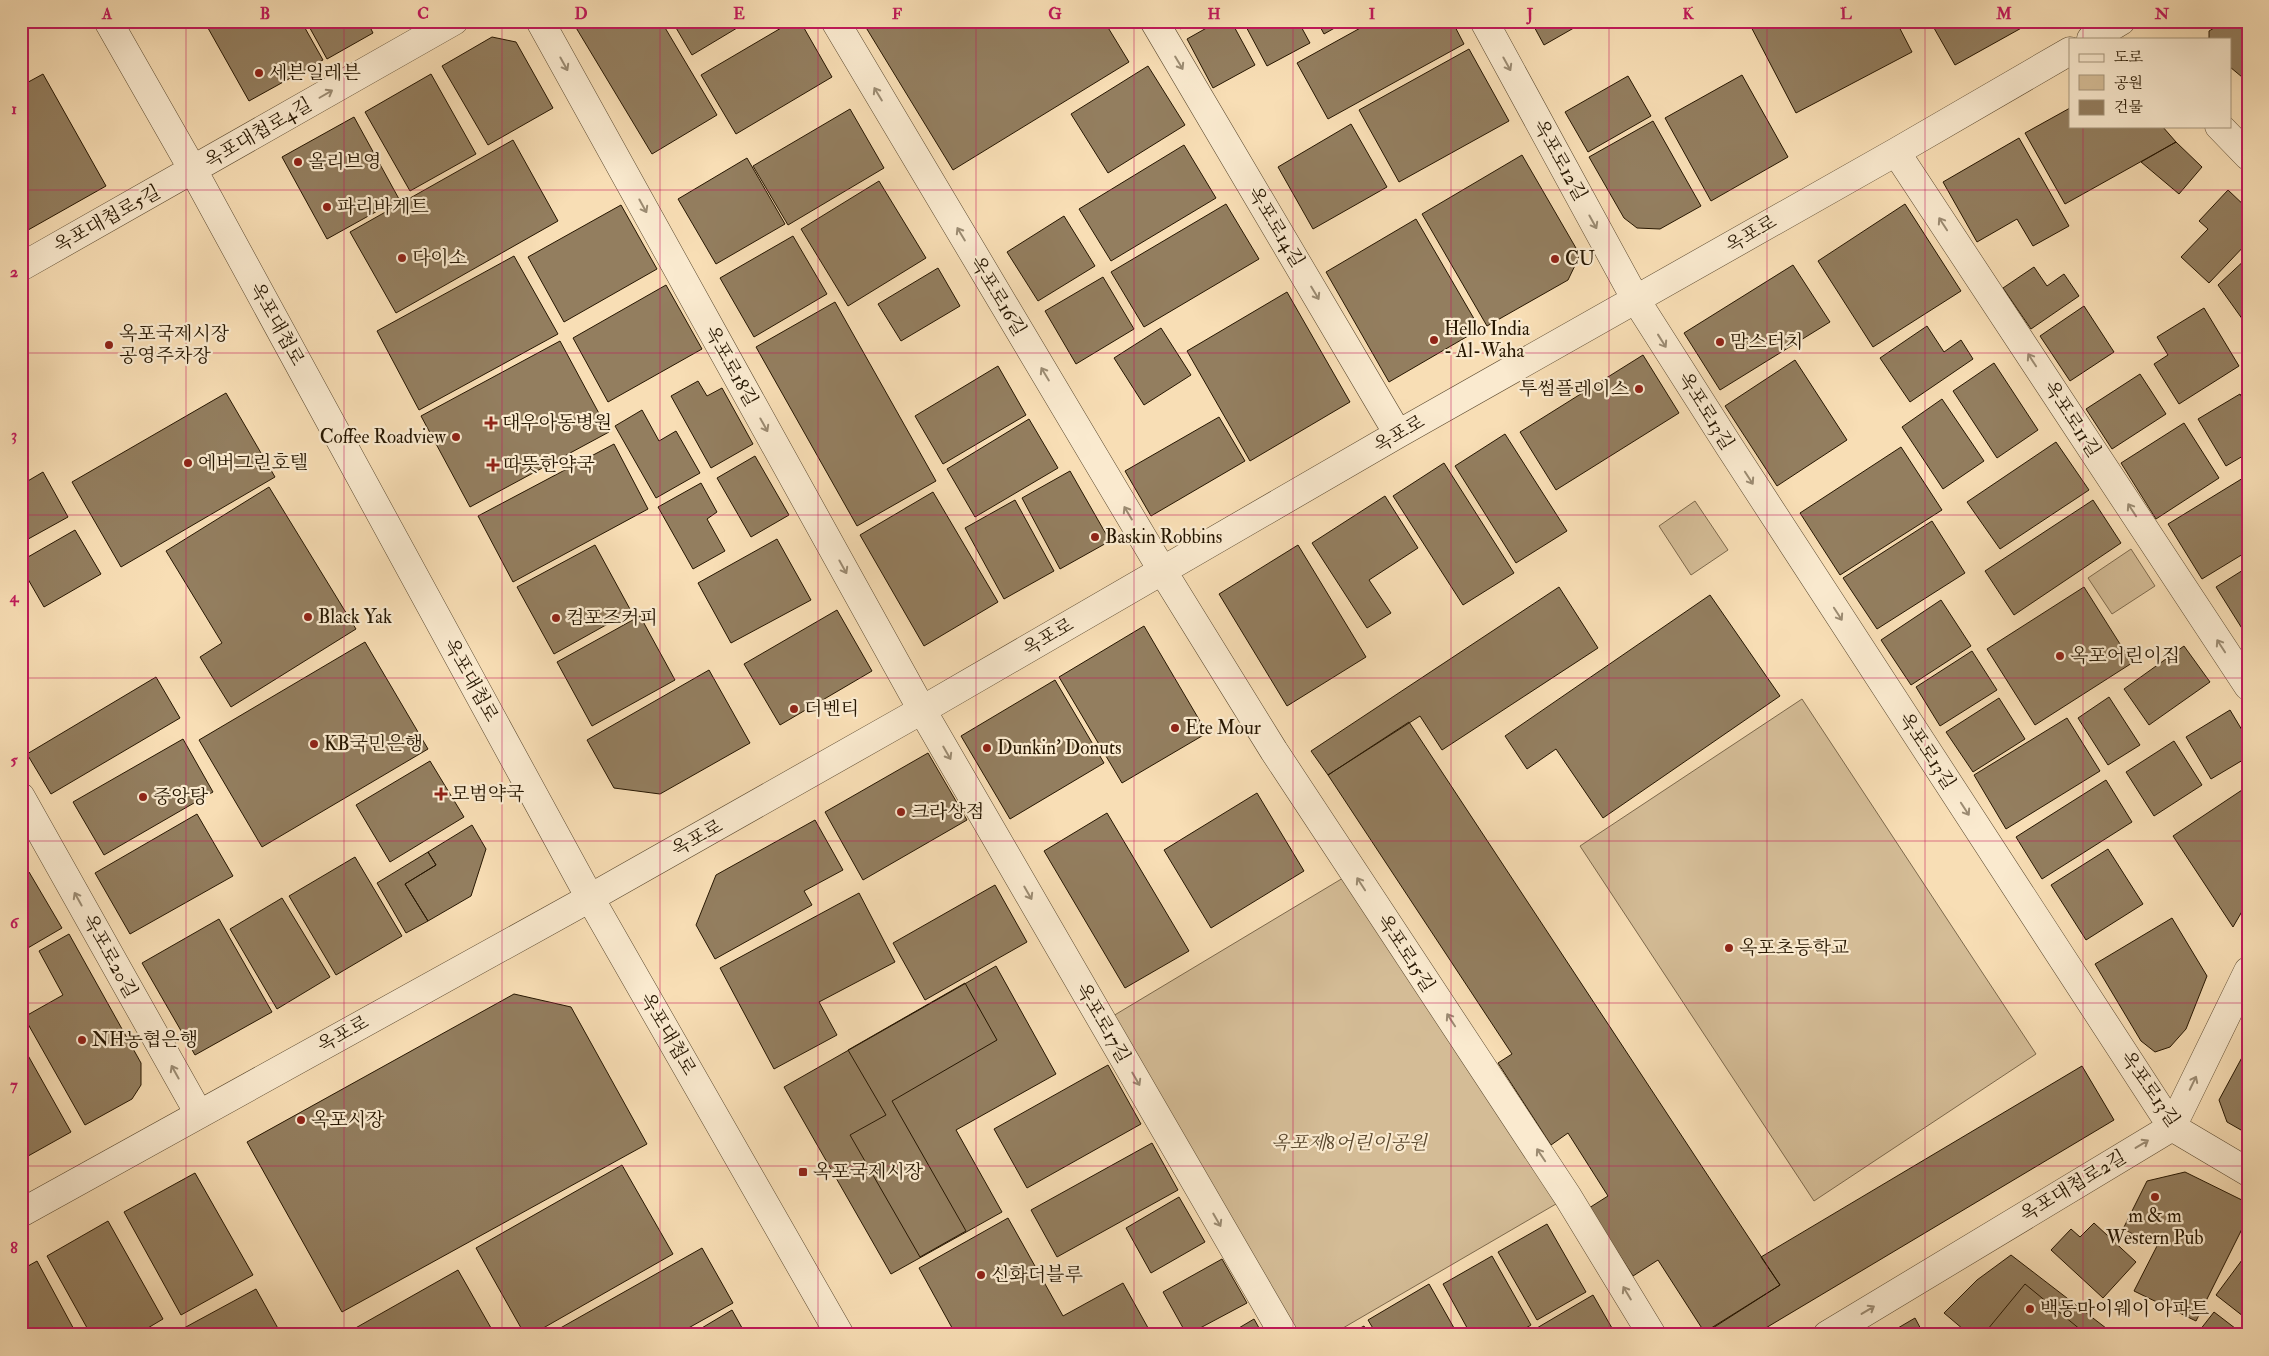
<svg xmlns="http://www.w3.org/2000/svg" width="2269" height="1356" font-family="'IM FELL Double Pica','Noto Serif KR',serif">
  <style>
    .green { fill: #d4bc96; stroke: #7d694c }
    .building { fill: #937e5f; stroke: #261601 }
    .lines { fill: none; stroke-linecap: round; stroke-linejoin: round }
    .minor-casing { stroke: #5a482e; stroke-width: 29 }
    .minor { stroke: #faeacf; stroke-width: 28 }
    .oneway { stroke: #9b8b72 }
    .grid { fill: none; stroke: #c2185b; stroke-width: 1; stroke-opacity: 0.55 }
    .poi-dot { fill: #8f2418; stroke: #faeacf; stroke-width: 2 }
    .labels { text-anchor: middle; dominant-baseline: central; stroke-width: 4.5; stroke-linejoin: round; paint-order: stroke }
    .poi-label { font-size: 19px; fill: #261601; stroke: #faeacf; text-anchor: start }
    .street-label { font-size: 19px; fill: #261601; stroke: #faeacf }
    .park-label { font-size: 19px; font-style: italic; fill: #5a482e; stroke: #faeacf }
    .neatline { fill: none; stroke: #c2185b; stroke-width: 2 }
    .grid-label { font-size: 16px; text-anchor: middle; font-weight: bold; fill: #c2185b }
  </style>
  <rect width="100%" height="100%" fill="#f8deb5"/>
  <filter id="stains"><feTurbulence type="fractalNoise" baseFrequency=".004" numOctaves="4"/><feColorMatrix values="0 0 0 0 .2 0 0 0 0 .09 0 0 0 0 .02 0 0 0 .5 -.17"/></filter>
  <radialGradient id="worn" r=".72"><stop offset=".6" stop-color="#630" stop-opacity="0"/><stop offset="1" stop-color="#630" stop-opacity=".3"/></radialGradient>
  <!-- green -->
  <path class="green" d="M1695 501 1728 550 1691 575 1659 526Z
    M2131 549 2155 586 2112 614 2088 578Z
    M1802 699 2036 1054 1814 1201 1580 846Z
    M1353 872 1568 1197 1331 1335H1284L1103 1022Z"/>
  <!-- building -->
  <path class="building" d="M204 21H301L323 60 249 101Z
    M306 21H367L373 33 327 59Z
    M376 21H392L380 28Z
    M572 21H661L717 115 652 154Z
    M672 21H734L737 28 692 55Z
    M793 21H800L832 77 736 134 701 75Z
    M862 21H1104L1129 62 953 170Z
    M1175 21H1192L1180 29Z
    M1219 21H1231L1255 65 1213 88 1187 39Z
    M1243 21H1298L1310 43 1267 66Z
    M1317 21H1347L1324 34Z
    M1373 21H1452L1464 44 1328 119 1297 63Z
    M1531 21H1586L1544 45Z
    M1748 21H1896L1912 52 1796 113Z
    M1930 21H2034L1955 65Z
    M2226 21H2248V82L2230 67V39H2209V31Z
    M492 37 516 42 553 108 488 145 442 66Z
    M1469 49 1509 121 1399 182 1359 110Z
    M1148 66 1185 125 1108 173 1071 114Z
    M43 74 106 186 21 234V86Z
    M431 74 476 154 410 191 365 112Z
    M1742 75 1788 157 1711 201 1665 118Z
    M1628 76 1651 116 1588 152 1565 112Z
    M2070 108V126H2162L2176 142 2065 204 2025 133Z
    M850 109 884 168 788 225 753 166Z
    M354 117 399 199 327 239 282 157Z
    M1653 121 1701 206 1660 229 1637 228 1624 218 1589 157Z
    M1351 124 1387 187 1313 229 1278 167Z
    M2019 138 2069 226 2033 246 2017 219 1977 242 1943 182Z
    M513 140 558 221 396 313 350 232Z
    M2176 142 2202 167 2179 194 2141 162Z
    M1184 145 1216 198 1111 261 1079 209Z
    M1522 155 1580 255 1568 280 1487 326 1422 214Z
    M747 158 785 224 716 264 678 199Z
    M879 181 926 258 848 306 801 229Z
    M2228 190 2248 209V242L2209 283 2181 257 2208 229 2199 221Z
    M1226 204 1259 259 1144 327 1111 272Z
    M1905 204 1961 291 1873 347 1818 261Z
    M621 205 657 269 564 322 528 257Z
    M1064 216 1095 266 1038 301 1007 252Z
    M1416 219 1480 329 1389 382 1326 272Z
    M793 236 827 294 754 337 720 278Z
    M514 256 558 334 419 410 377 331Z
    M2248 257V317L2243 320 2218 285Z
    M1793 265 1830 322 1720 390 1684 333Z
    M2034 267 2047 286 2064 274 2079 296 2031 329 2003 288Z
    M938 268 960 306 901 341 878 304Z
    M1103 277 1134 329 1076 364 1045 311Z
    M666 285 702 349 608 402 573 338Z
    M1287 292 1350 402 1250 461 1187 351Z
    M835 302 936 481 857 526 756 347Z
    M2084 306 2114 352 2070 381 2040 336Z
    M2204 308 2239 366 2179 404 2154 364 2168 355 2157 337Z
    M1927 326 1944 352 1961 340 1973 359 1910 402 1880 358Z
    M1161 328 1191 375 1144 405 1114 358Z
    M560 341 609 432 470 507 421 416Z
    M1643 355 1679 413 1556 490 1520 432Z
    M1795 360 1847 440 1777 486 1725 406Z
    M1994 363 2038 430 1997 458 1953 391Z
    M998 366 1026 415 943 464 915 416Z
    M2140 374 2166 414 2112 449 2086 409Z
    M698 381 707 396 722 388 753 444 711 468 671 396Z
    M226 393 275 477 121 567 72 482Z
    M2240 394 2248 408V453L2226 466 2198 419Z
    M1942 399 1984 461 1943 489 1902 427Z
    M642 410 659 441 676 431 700 473 656 498 615 426Z
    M1219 417 1245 461 1151 516 1125 471Z
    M1029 419 1058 468 975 517 947 469Z
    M2184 423 2219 478 2156 519 2121 463Z
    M1505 434 1567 531 1516 563 1455 466Z
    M2056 442 2089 490 2000 549 1967 502Z
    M614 444 648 509 513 582 478 516Z
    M1901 447 1942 510 1840 575 1800 513Z
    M755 456 789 515 751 537 717 478Z
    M1444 463 1514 573 1463 605 1393 496Z
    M1070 471 1110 541 1060 569 1022 498Z
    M43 472 68 517 21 543V485Z
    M2248 475V551L2202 579 2168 524Z
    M701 483 717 512 707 519 725 551 693 569 658 507Z
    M269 487 356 629 231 707 200 657 222 643 166 551Z
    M933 492 998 602 924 646 860 535Z
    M1385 496 1418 548 1369 580 1391 613 1367 628 1312 543Z
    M1015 500 1054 571 1004 599 965 528Z
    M2093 500 2121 543 2014 615 1985 571Z
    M1932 521 1965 573 1877 629 1843 578Z
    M75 530 101 574 44 607 21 567V561Z
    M777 539 811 600 731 643 698 583Z
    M595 545 631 611 554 654 517 587Z
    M1298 545 1366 657 1287 706 1219 594Z
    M2248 567V638L2216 587Z
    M1559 587 1598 648 1442 750 1420 716 1328 775 1311 751Z
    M2084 587 2132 663 2035 725 1987 649Z
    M1710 595 1780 696 1603 818 1556 749 1527 769 1505 736Z
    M1941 600 1971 646 1911 685 1881 640Z
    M837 610 872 671 780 725 744 664Z
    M640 616 675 680 592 726 557 662Z
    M1144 626 1207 733 1122 783 1059 677Z
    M365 642 428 749 262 847 199 740Z
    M2184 646 2210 682 2149 725 2124 689Z
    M1972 651 1997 690 1940 726 1916 687Z
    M709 670 750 743 660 794 614 788 587 740Z
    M156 677 180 718 51 794 27 754Z
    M1055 680 1104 763 1010 819 961 736Z
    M2109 697 2140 745 2108 765 2078 718Z
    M1999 698 2025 739 1973 772 1946 732Z
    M2230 710 2248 740V757L2211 779 2186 737Z
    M2067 718 2100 771 2006 829 1974 775Z
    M1409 722 1780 1285 1705 1333 1658 1260 1633 1276 1589 1208 1608 1196 1568 1133 1551 1145 1498 1063 1512 1054 1328 775Z
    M183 739 213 792 104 855 73 802Z
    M2174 741 2202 785 2154 816 2126 772Z
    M928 753 967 820 863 880 825 812Z
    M430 761 464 817 390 862 356 805Z
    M2106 780 2132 822 2042 879 2016 837Z
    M2248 786V901L2233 927 2173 836Z
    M1257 793 1304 871 1211 928 1164 850Z
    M1107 813 1189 951 1125 988 1044 851Z
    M197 814 233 876 130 934 95 873Z
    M815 820 843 870 804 891 812 905 715 959 696 925 716 875Z
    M472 825 486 849 471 896 428 921 405 884 436 865 428 852Z
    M2108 849 2143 904 2086 940 2051 885Z
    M428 852 436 865 405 884 428 921 406 933 377 883Z
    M355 857 402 936 336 975 289 896Z
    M29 872 62 928 21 952V876Z
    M995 885 1027 942 925 1000 893 943Z
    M859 893 895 962 819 1002 837 1035 774 1069 720 968Z
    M282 898 330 977 277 1009 230 929Z
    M2172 918 2207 976 2186 1029 2170 1047 2155 1052 2141 1041 2095 964Z
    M219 919 272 1012 195 1055 142 963Z
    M69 934 141 1063V1085L132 1099 85 1125 24 1017 63 995 39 951Z
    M996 966 1056 1074 956 1130 1002 1212 891 1274 784 1087Z
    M965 983 997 1040 892 1101 966 1231 920 1257 850 1135 886 1115 848 1050Z
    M514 994 571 1007 647 1144 342 1312 247 1142Z
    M21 1043 71 1132 21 1160Z
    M2246 1050 2248 1051V1134L2227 1122 2219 1100Z
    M1108 1065 1141 1124 1027 1188 994 1129Z
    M2082 1066 2114 1120 1754 1335H1700L1780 1285 1761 1257Z
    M1152 1143 1178 1190 1057 1257 1031 1210Z
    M622 1165 673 1254 531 1335H525L476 1248Z
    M2185 1172 2248 1203V1217L2196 1321 2134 1291 2157 1246 2123 1229 2147 1181Z
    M195 1173 253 1275 181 1315 124 1212Z
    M1179 1197 1205 1242 1151 1273 1126 1228Z
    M1008 1218 1063 1316 1123 1283 1152 1335H956L919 1268Z
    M108 1221 163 1319 136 1335H91L47 1256Z
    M2094 1223 2136 1262 2103 1298 2051 1250 2071 1229 2080 1237Z
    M1547 1224 1586 1292 1537 1320 1498 1252Z
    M702 1248 733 1303 676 1335H548Z
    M2248 1252V1320L2216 1295Z
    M2011 1255 2115 1335H1970L1944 1313 1977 1280Z
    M1492 1256 1531 1325 1514 1335H1471L1443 1284Z
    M1222 1259 1247 1303 1187 1335 1163 1292Z
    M37 1261 77 1335H21V1270Z
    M458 1270 495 1335H355L352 1330Z
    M1429 1284 1458 1335H1377L1368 1320Z
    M2025 1284 2087 1335H1983Z
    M256 1289 280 1332 275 1335H188L184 1328Z
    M1593 1295 1616 1335H1525Z
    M732 1310 746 1335H690Z
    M2214 1312 2244 1335H2196Z
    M1915 1318 1924 1335H1886Z
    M1254 1319 1263 1335H1227Z
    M1364 1326 1369 1335H1347Z"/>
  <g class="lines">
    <!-- minor casing -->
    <g class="minor-casing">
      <path id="minor" d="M108 21 193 170 590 898 840 1335
        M540 21 922 710 1284 1335
        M835 21 1162 570 1274 751 1568 1197 1652 1335
        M1154 21 1398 434
        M1484 21 1636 300 1729 446 2172 1127 2248 1172
        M2091 39 2121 21
        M2219 126 2248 156
        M1896 152 2248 686
        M21 267 454 21
        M21 797 199 1114
        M21 1213 590 898 922 710 1398 434 1896 152 2070 51
        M1827 1335 2172 1127 2248 971"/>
    </g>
    <!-- minor -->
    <use href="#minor" class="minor"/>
  </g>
  <!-- one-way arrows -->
  <defs><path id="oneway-shaft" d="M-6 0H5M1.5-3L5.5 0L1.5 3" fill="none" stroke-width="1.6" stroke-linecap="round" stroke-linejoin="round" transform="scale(1.25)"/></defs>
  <g class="oneway">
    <use href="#oneway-shaft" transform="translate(1179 63) rotate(59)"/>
    <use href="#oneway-shaft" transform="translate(564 64) rotate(61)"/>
    <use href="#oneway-shaft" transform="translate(1507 64) rotate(61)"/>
    <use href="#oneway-shaft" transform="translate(326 94) rotate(-30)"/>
    <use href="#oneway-shaft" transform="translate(878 94) rotate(-121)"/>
    <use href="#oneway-shaft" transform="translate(643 206) rotate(61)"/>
    <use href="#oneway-shaft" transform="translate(1593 222) rotate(61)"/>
    <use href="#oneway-shaft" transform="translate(1943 224) rotate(-123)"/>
    <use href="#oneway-shaft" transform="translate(961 234) rotate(-121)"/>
    <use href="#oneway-shaft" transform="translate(1315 293) rotate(59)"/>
    <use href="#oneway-shaft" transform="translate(1662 341) rotate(58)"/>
    <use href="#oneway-shaft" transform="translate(2032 360) rotate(-123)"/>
    <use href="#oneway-shaft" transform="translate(1045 374) rotate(-121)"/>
    <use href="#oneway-shaft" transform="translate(764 425) rotate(61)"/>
    <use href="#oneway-shaft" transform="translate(1749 478) rotate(57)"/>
    <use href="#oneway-shaft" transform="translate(2132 510) rotate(-123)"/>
    <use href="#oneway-shaft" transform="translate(1128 513) rotate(-121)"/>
    <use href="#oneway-shaft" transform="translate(843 567) rotate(61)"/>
    <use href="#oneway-shaft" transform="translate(1838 614) rotate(57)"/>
    <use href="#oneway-shaft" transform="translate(2221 646) rotate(-123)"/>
    <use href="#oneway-shaft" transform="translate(947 753) rotate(60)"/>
    <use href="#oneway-shaft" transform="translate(1965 809) rotate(57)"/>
    <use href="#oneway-shaft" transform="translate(1361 884) rotate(-123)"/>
    <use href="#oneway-shaft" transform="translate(1028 893) rotate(60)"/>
    <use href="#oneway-shaft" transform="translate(78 899) rotate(-119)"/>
    <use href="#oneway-shaft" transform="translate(1451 1020) rotate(-123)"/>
    <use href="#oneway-shaft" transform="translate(175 1072) rotate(-119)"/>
    <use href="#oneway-shaft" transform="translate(1136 1079) rotate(60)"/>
    <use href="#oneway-shaft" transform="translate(2193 1083) rotate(-64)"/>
    <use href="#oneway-shaft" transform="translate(2142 1144) rotate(-31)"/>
    <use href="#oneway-shaft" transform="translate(1541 1155) rotate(-124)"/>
    <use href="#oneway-shaft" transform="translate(1217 1220) rotate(60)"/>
    <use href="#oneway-shaft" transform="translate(1627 1293) rotate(-121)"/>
    <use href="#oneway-shaft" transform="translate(1868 1310) rotate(-31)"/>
  </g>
  <!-- grid -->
  <path class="grid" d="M186 21V1335M344 21V1335M502 21V1335M660 21V1335M818 21V1335M976 21V1335M1134 21V1335M1293 21V1335M1451 21V1335M1609 21V1335M1767 21V1335M1925 21V1335M2083 21V39M2083 126V1335M21 190H2248M21 353H2248M21 515H2248M21 678H2248M21 841H2248M21 1003H2248M21 1166H2248"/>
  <!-- markers -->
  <g class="poi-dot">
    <circle cx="259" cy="73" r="5"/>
    <circle cx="298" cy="162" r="5"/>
    <circle cx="327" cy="207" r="5"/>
    <circle cx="402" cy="258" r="5"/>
    <circle cx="1555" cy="259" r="5"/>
    <circle cx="1434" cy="340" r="5"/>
    <circle cx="1720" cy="342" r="5"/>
    <circle cx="109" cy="345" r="5"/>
    <circle cx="1639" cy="389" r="5"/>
    <path d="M488.5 415.5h5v5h5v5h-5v5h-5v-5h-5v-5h5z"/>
    <circle cx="456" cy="437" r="5"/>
    <circle cx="188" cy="463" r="5"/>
    <path d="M490.5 457.5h5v5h5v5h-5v5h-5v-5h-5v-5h5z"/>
    <circle cx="1095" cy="537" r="5"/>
    <circle cx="308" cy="617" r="5"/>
    <circle cx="556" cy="618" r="5"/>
    <circle cx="2060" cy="656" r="5"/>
    <circle cx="794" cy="709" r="5"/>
    <circle cx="1175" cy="728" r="5"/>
    <circle cx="314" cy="744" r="5"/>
    <circle cx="987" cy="748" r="5"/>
    <path d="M438.5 786.5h5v5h5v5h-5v5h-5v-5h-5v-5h5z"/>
    <circle cx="143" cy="797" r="5"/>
    <circle cx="901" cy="812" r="5"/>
    <circle cx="1729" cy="948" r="5"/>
    <circle cx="82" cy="1040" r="5"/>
    <circle cx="301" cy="1120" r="5"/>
    <rect x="798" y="1167" width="10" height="10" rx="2.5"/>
    <circle cx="2155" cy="1197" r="5"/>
    <circle cx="981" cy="1275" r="5"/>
    <circle cx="2030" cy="1309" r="5"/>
  </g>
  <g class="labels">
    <!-- poi labels -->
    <g class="poi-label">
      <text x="269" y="73">세븐일레븐</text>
      <text x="308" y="162">올리브영</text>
      <text x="337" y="207">파리바게트</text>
      <text x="412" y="258">다이소</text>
      <text x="1565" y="259">CU</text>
      <text x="1444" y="329">Hello India<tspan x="1444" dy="22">- Al-Waha</tspan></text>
      <text x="119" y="334">옥포국제시장<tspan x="119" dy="22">공영주차장</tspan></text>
      <text x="1730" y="342">맘스터치</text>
      <text x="1629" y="389" text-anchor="end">투썸플레이스</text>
      <text x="502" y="423">대우아동병원</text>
      <text x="446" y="437" text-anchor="end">Coffee Roadview</text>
      <text x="198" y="463">에버그린호텔</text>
      <text x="503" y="465">따뜻한약국</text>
      <text x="1105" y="537">Baskin Robbins</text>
      <text x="318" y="617">Black Yak</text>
      <text x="566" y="618">컴포즈커피</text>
      <text x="2070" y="656">옥포어린이집</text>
      <text x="804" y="709">더벤티</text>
      <text x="1185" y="728">Ete Mour</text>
      <text x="324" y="744">KB국민은행</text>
      <text x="997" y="748">Dunkin' Donuts</text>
      <text x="451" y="794">모범약국</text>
      <text x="153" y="797">중앙탕</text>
      <text x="911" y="812">크라상점</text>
      <text x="1739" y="948">옥포초등학교</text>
      <text x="92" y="1040">NH농협은행</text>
      <text x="311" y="1120">옥포시장</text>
      <text x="813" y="1172">옥포국제시장</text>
      <text x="2155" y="1216" text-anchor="middle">m &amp; m<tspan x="2155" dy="22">Western Pub</tspan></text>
      <text x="991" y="1275">신화더블루</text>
      <text x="2040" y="1309">백동마이웨이 아파트</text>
    </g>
    <!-- street labels -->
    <g class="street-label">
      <text transform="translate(258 133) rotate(-30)">옥포대첩로4길</text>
      <text transform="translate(1560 160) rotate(61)">옥포로12길</text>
      <text transform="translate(107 219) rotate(-29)">옥포대첩로5길</text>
      <text transform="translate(1276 227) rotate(59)">옥포로14길</text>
      <text transform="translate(1751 234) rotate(-30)">옥포로</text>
      <text transform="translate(998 296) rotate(59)">옥포로16길</text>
      <text transform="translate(277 324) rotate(61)">옥포대첩로</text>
      <text transform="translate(731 366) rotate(61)">옥포로18길</text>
      <text transform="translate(1706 411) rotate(58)">옥포로13길</text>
      <text transform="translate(2072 419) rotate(57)">옥포로11길</text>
      <text transform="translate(1399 434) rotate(-30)">옥포로</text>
      <text transform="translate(1048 637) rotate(-30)">옥포로</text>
      <text transform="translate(471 680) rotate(61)">옥포대첩로</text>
      <text transform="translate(1927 751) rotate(57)">옥포로13길</text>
      <text transform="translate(697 838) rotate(-29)">옥포로</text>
      <text transform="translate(1406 953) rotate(57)">옥포로15길</text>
      <text transform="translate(110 956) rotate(61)">옥포로20길</text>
      <text transform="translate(1103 1023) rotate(60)">옥포로17길</text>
      <text transform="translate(343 1034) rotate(-29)">옥포로</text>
      <text transform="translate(668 1034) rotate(60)">옥포대첩로</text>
      <text transform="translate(2150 1089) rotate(55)">옥포로13길</text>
      <text transform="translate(2073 1186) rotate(-31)">옥포대첩로2길</text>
    </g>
    <!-- park labels -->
    <g class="park-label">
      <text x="1349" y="1143">옥포제8어린이공원</text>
    </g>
  </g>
  <!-- margin -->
  <rect width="2269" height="1356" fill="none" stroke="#f8deb5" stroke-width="55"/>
  <!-- legend -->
  <rect x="2069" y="38" width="162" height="90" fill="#faeacf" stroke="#a5957d"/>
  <rect x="2079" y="54" width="25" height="8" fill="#faeacf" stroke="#a5957d"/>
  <text x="2114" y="62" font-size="15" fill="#261601">도로</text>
  <rect x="2079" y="75" width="25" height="15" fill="#d4bc96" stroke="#a5957d"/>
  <text x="2114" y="88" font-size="15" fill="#261601">공원</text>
  <rect x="2079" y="100" width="25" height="15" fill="#937e5f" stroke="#a5957d"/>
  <text x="2114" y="112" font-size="15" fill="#261601">건물</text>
  <rect x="28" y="28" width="2214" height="1300" class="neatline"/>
  <g class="grid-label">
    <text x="107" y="19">A</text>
    <text x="265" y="19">B</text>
    <text x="423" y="19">C</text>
    <text x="581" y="19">D</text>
    <text x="739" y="19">E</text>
    <text x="897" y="19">F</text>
    <text x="1055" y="19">G</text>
    <text x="1214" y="19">H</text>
    <text x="1372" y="19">I</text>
    <text x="1530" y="19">J</text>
    <text x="1688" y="19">K</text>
    <text x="1846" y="19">L</text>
    <text x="2004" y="19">M</text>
    <text x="2162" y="19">N</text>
    <text x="14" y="114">1</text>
    <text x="14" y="277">2</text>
    <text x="14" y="440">3</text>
    <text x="14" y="602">4</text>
    <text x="14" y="765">5</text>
    <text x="14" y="928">6</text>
    <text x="14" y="1090">7</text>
    <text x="14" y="1253">8</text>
  </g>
  <rect width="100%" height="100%" filter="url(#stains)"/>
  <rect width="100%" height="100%" fill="url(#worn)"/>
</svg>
